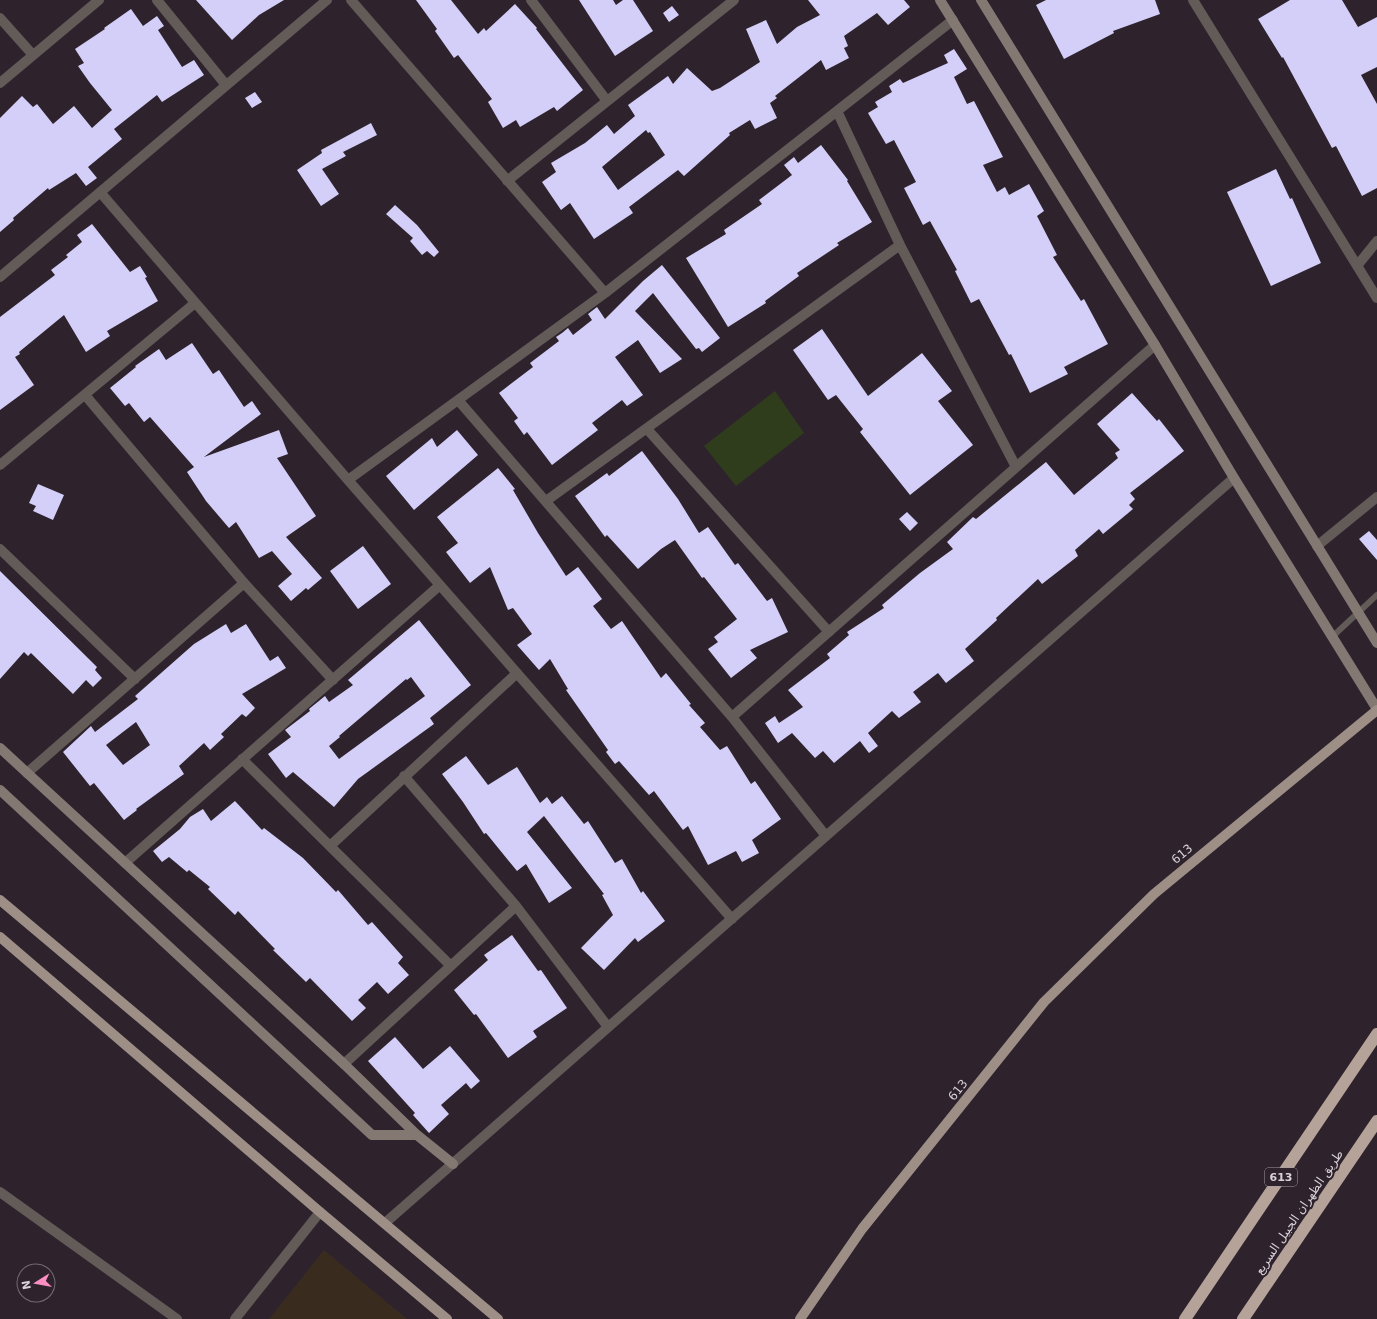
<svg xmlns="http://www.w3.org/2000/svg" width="1377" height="1319" font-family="'DejaVu Sans',Cairo,sans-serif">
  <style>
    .industrial { fill: #3a2b1f }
    .green { fill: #303d1c }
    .building { fill: #d3cff8; fill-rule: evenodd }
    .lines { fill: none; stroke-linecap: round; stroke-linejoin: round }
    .lane { stroke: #635b57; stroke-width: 6 }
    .street { stroke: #635b57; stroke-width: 10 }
    .secondary { stroke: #847972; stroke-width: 10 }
    .primary { stroke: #9e8f86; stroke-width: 10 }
    .highway { stroke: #b5a399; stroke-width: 12 }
    .labels { text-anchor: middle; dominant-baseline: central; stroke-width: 4; stroke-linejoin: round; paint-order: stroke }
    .shield { fill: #2e232d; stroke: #a59da5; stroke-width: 1 }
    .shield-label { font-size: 11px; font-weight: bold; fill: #d8d1d8 }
    .street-label { font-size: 12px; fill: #d8d1d8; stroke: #2e232d }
  </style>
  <rect width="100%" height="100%" fill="#2e232d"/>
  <!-- industrial -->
  <path class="industrial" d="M324 1250 407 1319H269Z"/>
  <!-- green -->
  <path class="green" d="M775 391 804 433 736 486 704 446Z"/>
  <!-- building -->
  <path class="building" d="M196 0H284L259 15 232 40Z
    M416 0H451L478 34 484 28 486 31 515 4 537 28 536 29 583 90 557 111 554 107 520 127 516 120 503 128 488 102 492 99 458 55 454 58 435 31 437 29Z
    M579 0H613L616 5 623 0H633L653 31 615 56Z
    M808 0H904L910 7 888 25 877 13 844 36 848 46 844 48 849 58 826 70 821 60 775 96 777 98 770 103 777 118 755 129 750 120 729 133 730 135 684 176 678 170 629 207 633 213 594 239 570 203 561 210 542 182 556 172 551 163 585 143 607 125 614 134 635 116 628 105 668 76 673 84 687 68 712 91 720 88 760 62 746 29 766 20 777 44 797 27 820 15ZM646 130 648 133 650 132 665 155 618 190 602 167Z
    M1046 0H1155L1160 14 1113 31 1114 33 1064 59 1036 5Z
    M1290 0H1342L1358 27 1377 17V67L1361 75 1377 104V188L1362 196 1336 146 1332 148 1283 57 1282 58 1258 19Z
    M672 6 679 15 669 22 663 13Z
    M131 9 143 26 157 16 164 26 158 30 182 67 194 60 204 75 162 102 157 95 114 129 122 139 88 167 97 178 86 186 76 173 49 190 48 188 13 218 14 220 0 232V118L22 96 33 107 37 104 53 124 74 106 92 128 112 110 90 83 78 66 84 63 75 49 105 29 104 28Z
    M954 49 967 69 954 77 967 104 974 101 1003 157 983 165 997 192 1005 187 1009 195 1029 184 1044 211 1037 216 1057 255 1053 257 1081 301 1084 299 1108 344 1064 367 1068 374 1030 393 1011 354 1009 355 979 299 971 303 955 271 957 270 930 221 923 225 904 188 916 182 894 140 886 144 868 113 878 107 875 102 892 92 889 86 900 79 903 83 948 63 944 55Z
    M255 92 262 102 252 108 245 98Z
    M371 123 377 135 343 152 346 156 322 169 339 194 321 206 297 170 322 153 321 150Z
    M821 145 848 180 847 181 872 222 837 243 839 245 797 273 799 276 765 301 766 303 728 327 686 258 726 234 724 230 762 204 759 200 792 175 784 165 794 157 798 163Z
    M1276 169 1290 199 1292 198 1321 263 1271 286 1227 192Z
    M395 205 417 225 439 252 434 257 427 251 422 255 410 241 413 238 386 214Z
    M92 224 130 272 140 266 147 277 145 278 158 301 107 331 110 336 86 352 64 315 19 352 20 354 15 357 34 385 0 410V317L55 275 51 270 68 257 66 255 82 242 77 235Z
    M662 265 720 338 702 352 699 348 696 349 653 293 635 311 682 359 660 373 638 340 615 357 643 395 627 406 622 400 592 423 598 430 552 465 527 432 524 435 514 421 518 418 499 393 533 367 530 363 559 341 556 337 562 333 568 328 573 335 592 320 588 314 597 307 605 319 643 281Z
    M822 329 868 396 922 353 952 391 938 401 973 445 910 495 860 432 863 429 836 395 828 400 793 350Z
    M192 343 213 374 219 370 244 407 252 401 261 414 204 457 279 430 288 454 277 458 316 516 286 537 322 578 308 590 306 588 291 601 278 586 292 574 272 551 259 558 236 522 229 528 206 501 187 472 194 467 150 417 144 422 129 403 125 406 110 388 136 367 135 366 159 349 166 360Z
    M1132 393 1157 421 1159 419 1184 451 1130 493 1135 499 1129 505 1133 509 1103 534 1099 529 1075 550 1078 556 1042 584 1038 579 996 618 997 620 965 649 974 661 946 683 938 673 913 692 921 702 899 718 892 711 868 733 878 746 869 753 860 741 834 763 823 751 815 758 792 733 778 743 765 723 775 716 779 723 803 707 788 690 830 658 827 654 849 635 847 632 884 608 882 605 920 573 953 549 947 542 973 517 976 519 1046 462 1074 495 1118 458 1115 453 1120 450 1097 424Z
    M457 430 478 455 414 510 386 476 432 438 437 447Z
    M642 451 678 499 699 533 708 527 735 565 738 563 767 601 772 598 788 632 750 650 757 658 731 678 708 649 718 642 714 637 737 619 704 577 702 578 675 540 661 549 638 569 607 535 605 537 575 496 607 473 609 476Z
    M498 468 515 489 513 490 538 533 566 576 578 567 602 599 593 606 611 629 622 621 661 678 666 673 691 704 689 705 705 723 700 727 720 750 727 746 751 784 755 781 781 819 752 840 759 853 742 862 736 851 708 865 688 826 683 830 654 791 649 795 619 761 615 764 606 752 608 750 566 690 568 689 550 659 539 670 517 645 532 634 513 608 508 610 490 567 470 583 446 552 458 543 437 517Z
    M38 484 64 495 53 520 33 511 36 506 29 503Z
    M907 512 918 523 910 531 899 519Z
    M1369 531 1377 540V560L1359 539Z
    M363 546 391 584 358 609 330 571Z
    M0 571 97 667 95 670 102 678 93 687 86 680 73 694 31 653 28 656 24 652 0 679Z
    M419 620 471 685 430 718 434 724 358 779 334 807 293 772 286 778 268 754 291 737 285 730 310 711 309 709 325 696 329 702 353 685 348 680ZM411 677 425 696 339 759 329 746 340 737 339 736 406 679 407 680Z
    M226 624 231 633 246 624 270 661 278 656 286 668 242 694 255 708 246 717 242 714 221 734 224 737 210 750 204 743 179 766 184 774 136 809 137 810 124 820 94 783 90 786 63 752 91 726 95 732 138 699 135 696 194 644ZM136 722 150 745 123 765 106 745Z
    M466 756 488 785 517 767 540 803 547 797 552 804 562 796 584 824 588 821 615 863 622 859 641 893 643 891 665 921 638 942 635 938 604 970 581 948 613 915 602 895 604 894 544 816 527 832 572 888 549 903 526 864 517 871 486 833 484 834 463 802 442 774Z
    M235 801 262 830 264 828 303 858 336 892 338 890 368 925 372 922 403 957 398 963 409 975 388 994 377 982 358 1000 366 1008 352 1021 310 978 306 982 273 950 275 949 238 911 235 915 208 889 210 887 189 870 187 872 169 857 162 862 153 851 180 829 190 817 203 809 211 821Z
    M512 935 538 971 541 970 567 1008 533 1031 537 1037 508 1058 476 1014 474 1015 454 990 488 960 484 955Z
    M395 1037 423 1069 450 1046 480 1081 471 1089 466 1083 441 1105 449 1114 429 1133 413 1115 415 1113 368 1061Z"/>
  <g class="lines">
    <!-- lane -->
    <path class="lane" d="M1332 637 1377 595"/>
    <!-- street -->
    <path class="street" d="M157 0 226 85
      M351 0 605 293
      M531 0 607 101
      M1193 0 1377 298
      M0 18 33 55
      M0 83 99 0
      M837 111 900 245 1016 467
      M507 181 734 0
      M100 192 348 480 732 919
      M1357 266 1377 241
      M0 277 327 0
      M85 395 244 583 333 680
      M458 400 732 717 826 836
      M647 429 829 632
      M0 465 195 303
      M348 480 605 293 953 20
      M546 501 900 245
      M1317 546 1377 497
      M0 549 135 679
      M732 717 1155 345
      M242 759 451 966
      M27 773 244 583
      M404 776 516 906 608 1027
      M330 846 517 673
      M125 863 440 585
      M344 1064 516 906
      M0 1192 177 1319
      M385 1223 1234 478
      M235 1319 320 1212"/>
    <!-- secondary -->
    <path class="secondary" d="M940 0 1075 218 1155 345 1234 478 1377 709
      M981 0 1377 643
      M0 748 344 1064 417 1135 453 1164
      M0 790 372 1135H417"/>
    <!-- primary -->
    <path class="primary" d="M0 900 498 1319
      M0 937 320 1212 447 1319
      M800 1319 862 1229 1044 1002 1154 894 1377 710"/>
    <!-- highway -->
    <path class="highway" d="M1185 1319 1377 1034
      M1243 1319 1377 1121"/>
  </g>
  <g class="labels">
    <!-- shield labels -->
    <rect class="shield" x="1265" y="1168" width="32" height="18" rx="3"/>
    <g class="shield-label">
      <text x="1281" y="1177">613</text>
    </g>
    <!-- street labels -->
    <g class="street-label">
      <text transform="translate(1182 854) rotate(-40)">613</text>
      <text transform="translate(958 1090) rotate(-52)">613</text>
      <text transform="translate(1299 1212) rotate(-56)">طريق الظهران الجبيل السريع</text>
    </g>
  </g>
  <!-- north arrow -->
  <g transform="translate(36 1283) rotate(259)"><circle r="19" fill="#2e232d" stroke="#726971"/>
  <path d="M0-3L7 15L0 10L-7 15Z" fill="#fc8fc2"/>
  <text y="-6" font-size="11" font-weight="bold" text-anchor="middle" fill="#d8d1d8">N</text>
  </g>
</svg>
